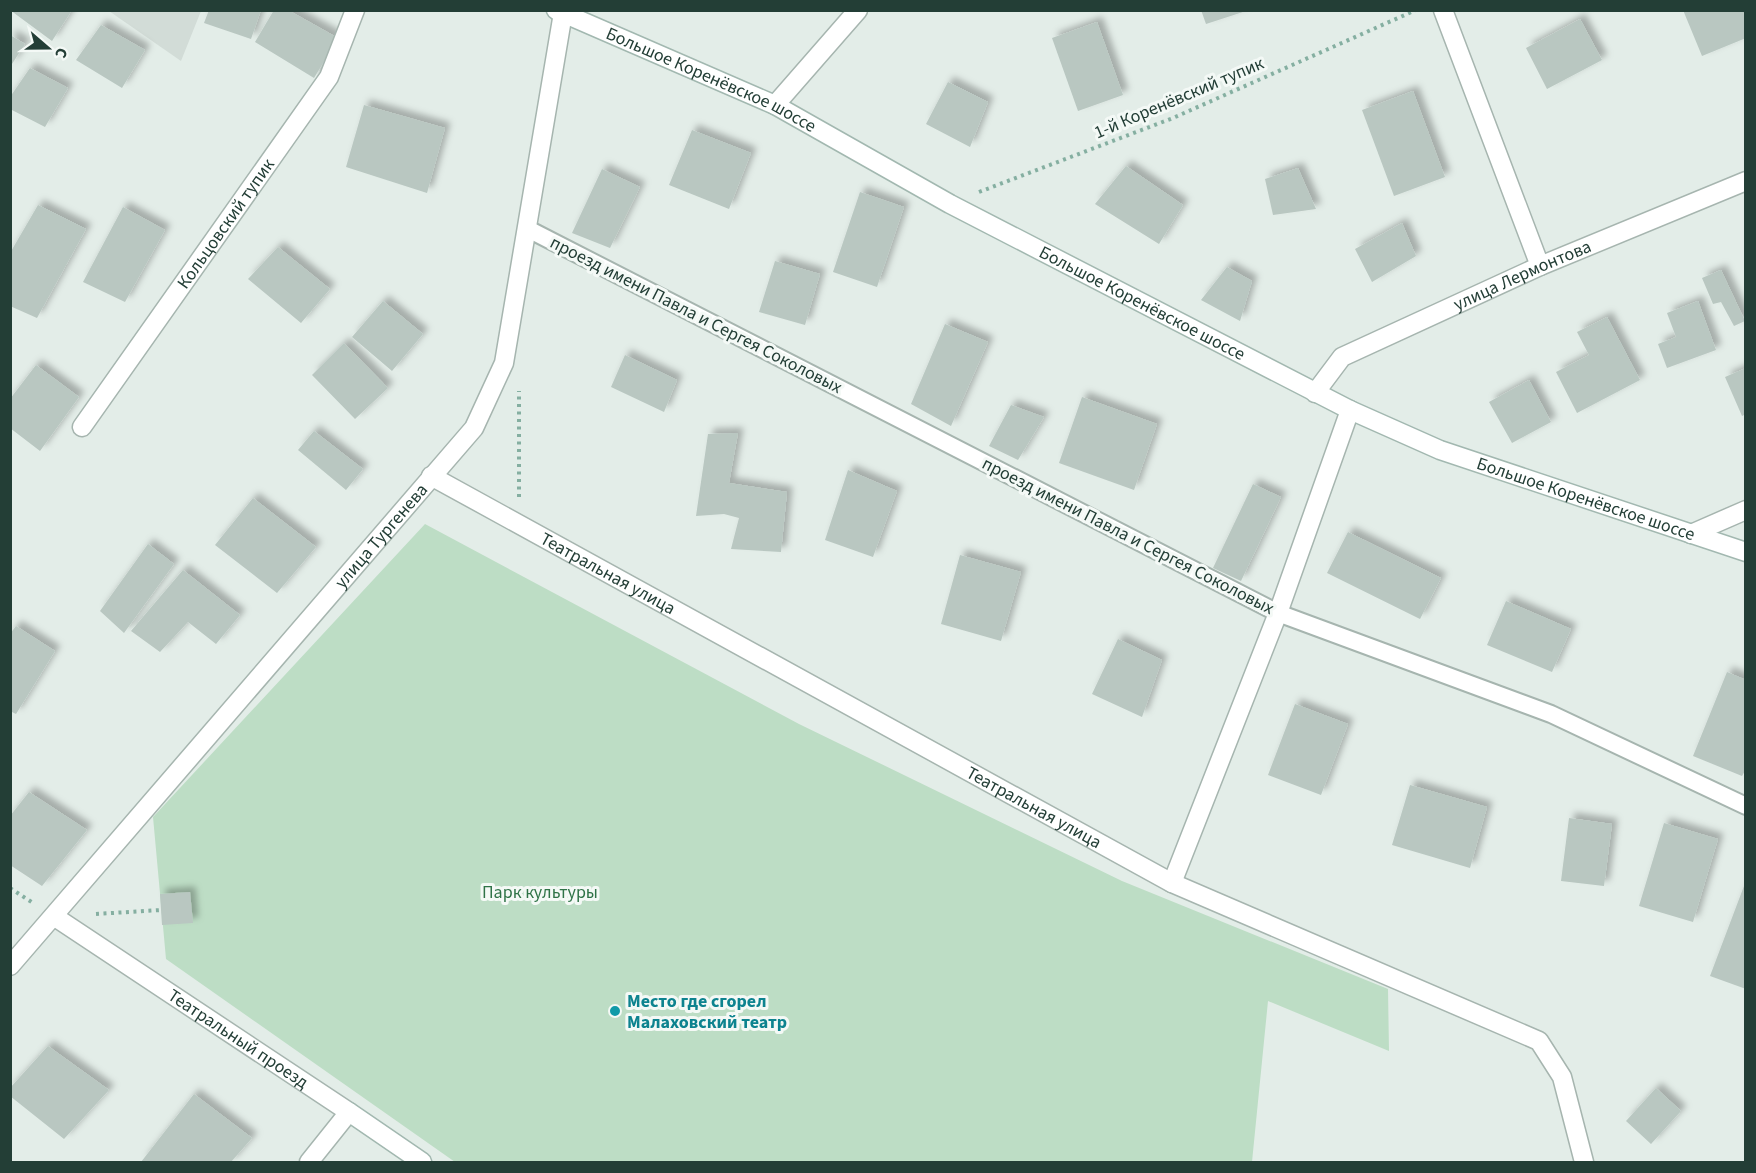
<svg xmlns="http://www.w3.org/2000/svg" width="1756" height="1173" font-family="'Source Sans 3',sans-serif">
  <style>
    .built { fill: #d2dcd7 }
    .green { fill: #bdddc5 }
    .building { fill: #b9c7c1; filter: url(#shadow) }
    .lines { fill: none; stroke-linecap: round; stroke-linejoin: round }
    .lane-casing { stroke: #a6b5af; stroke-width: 20 }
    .street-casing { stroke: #a6b5af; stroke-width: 21 }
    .secondary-casing { stroke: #a2b8b0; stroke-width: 21 }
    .path { stroke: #85afa1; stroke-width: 4; stroke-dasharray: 3 4.5; stroke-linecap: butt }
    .lane { stroke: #fff; stroke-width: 16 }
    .street { stroke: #fff; stroke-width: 18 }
    .secondary { stroke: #fff; stroke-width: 18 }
    .culture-dot { fill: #0f9aa8; stroke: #f4f9f6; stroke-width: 2 }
    .labels { text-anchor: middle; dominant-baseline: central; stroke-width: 6; stroke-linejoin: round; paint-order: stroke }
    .street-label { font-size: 18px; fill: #233e36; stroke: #f4f9f6 }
    .park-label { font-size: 18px; fill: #2f7347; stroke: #f4f9f6 }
    .culture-label { font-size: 18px; font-weight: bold; fill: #0d838f; stroke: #f4f9f6; text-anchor: start }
  </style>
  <defs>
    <filter id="shadow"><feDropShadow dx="5.5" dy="-5.5" stdDeviation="3" flood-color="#0004"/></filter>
  </defs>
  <rect width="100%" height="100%" fill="#e3ede8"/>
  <!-- built -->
  <path class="built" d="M109 11H201L181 61Z"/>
  <!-- green -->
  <path class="green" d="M425 524 799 724 1122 881 1388 989 1389 1051 1268 1001 1252 1162H455L166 959 153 817Z"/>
  <!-- building -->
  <path class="building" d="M10 10H72L52 41Z
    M209 10H261L251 39 204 23Z
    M274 10H288L338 38 314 78 255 42Z
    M1201 10H1246V11L1206 24Z
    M1683 10H1742L1746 20V38L1702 56Z
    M1580 19 1602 60 1547 89 1526 48Z
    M1097 22 1123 95 1078 111 1052 38Z
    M101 25 145 50 122 88 76 60Z
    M10 35 25 44 10 67Z
    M30 68 68 88 45 127 10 109V97Z
    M948 82 988 102 970 147 926 124Z
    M1413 91 1445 177 1394 196 1362 110Z
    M364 105 445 128 427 193 346 167Z
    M692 130 751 153 729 209 669 185Z
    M1126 166 1183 205 1159 244 1095 204Z
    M1298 168 1316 209 1273 215 1265 179Z
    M602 169 640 187 610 248 572 233Z
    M860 192 904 207 877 287 833 272Z
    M38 205 86 229 37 318 10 306V253Z
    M123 207 165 230 125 302 83 282Z
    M1402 223 1416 256 1372 282 1355 249Z
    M278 247 330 289 301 323 248 279Z
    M775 261 820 274 805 325 759 312Z
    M1227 267 1252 281 1240 321 1201 300Z
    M1721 270 1745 321 1734 326 1721 302 1713 304 1702 278Z
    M383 301 423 334 392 371 352 337Z
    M1698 301 1716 350 1667 368 1658 344 1676 337 1667 313Z
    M1607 317 1640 380 1577 413 1556 372 1589 355 1577 332Z
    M945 324 988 342 951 426 911 404Z
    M344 343 388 388 355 419 312 375Z
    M625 355 677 380 664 412 611 387Z
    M36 365 79 397 40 451 10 428V399Z
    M1746 368V414L1742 416 1725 377Z
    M1529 380 1551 422 1512 443 1489 402Z
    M1082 397 1157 424 1134 490 1059 463Z
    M1011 405 1044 417 1018 460 989 446Z
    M314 431 363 469 346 490 298 450Z
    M738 433 729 483 787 492 781 552 731 549 739 518 724 514 696 516 708 434Z
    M848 470 897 491 873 557 825 540Z
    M1253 484 1281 497 1241 581 1213 568Z
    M253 498 316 547 277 593 215 545Z
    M1348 532 1441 578 1420 619 1327 573Z
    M148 544 174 564 124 633 100 611Z
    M960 555 1021 572 1001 641 941 624Z
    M183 570 240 615 216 644 188 622 160 652 131 631Z
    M1506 601 1571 629 1552 672 1487 645Z
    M16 626 55 651 16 714 10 711V634Z
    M1118 639 1162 660 1142 717 1092 694Z
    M1727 672 1746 680V769L1742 776 1693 756Z
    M1295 704 1348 724 1321 795 1268 775Z
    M1410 785 1487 807 1470 868 1392 845Z
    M29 792 87 830 42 886 10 865V816Z
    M1569 818 1612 824 1604 886 1561 881Z
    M1664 823 1718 839 1693 922 1639 906Z
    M1744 886H1746V989L1710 976Z
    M190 892 193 923 162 925 160 894Z
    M48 1046 109 1090 64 1139 10 1096V1088Z
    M1656 1088 1681 1111 1651 1144 1626 1121Z
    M194 1094 252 1138 231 1162H141Z"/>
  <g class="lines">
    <!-- lane casing -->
    <g class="lane-casing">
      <path id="lane" d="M528 229 1278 613 1551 714 1746 806"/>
    </g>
    <!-- street casing -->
    <g class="street-casing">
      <g id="street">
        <path d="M1443 10 1540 266"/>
        <path d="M775 105 858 10"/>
        <path id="s1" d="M1315 393 1342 357 1540 266 1746 181"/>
        <path id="s2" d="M82 427 329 77 355 10"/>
        <path id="s3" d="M431 476 1172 883 1539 1041 1562 1077 1584 1162"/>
        <path d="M1691 534 1746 510"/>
        <path d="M1172 883 1278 613 1350 410"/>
        <path id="s4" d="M55 917 349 1112 309 1162"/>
        <path id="s5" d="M10 966 474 428 504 363 563 13"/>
      </g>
    </g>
    <!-- secondary casing -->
    <g class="secondary-casing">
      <g id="secondary">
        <path id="s6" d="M556 10 775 105 950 204 1350 410 1440 450 1746 552"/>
        <path d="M349 1112 422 1162"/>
      </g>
    </g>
    <!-- path -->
    <path class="path" d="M979 192 1173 118 1416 10
      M519 497V391
      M10 888 33 903
      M96 914 161 910"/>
    <!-- lane -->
    <use href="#lane" class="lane"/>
    <!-- street -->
    <use href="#street" class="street"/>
    <!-- secondary -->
    <use href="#secondary" class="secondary"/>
  </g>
  <!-- markers -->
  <circle class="culture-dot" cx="615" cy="1011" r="6"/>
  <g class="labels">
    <!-- street labels -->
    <g class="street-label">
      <text stroke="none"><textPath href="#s6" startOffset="170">Большое Коренёвское шоссе</textPath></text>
      <text transform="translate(1179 98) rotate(-23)">1-й Коренёвский тупик</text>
      <text stroke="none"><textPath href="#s2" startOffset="249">Кольцовский тупик</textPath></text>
      <text stroke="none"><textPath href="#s1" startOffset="243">улица Лермонтова</textPath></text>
      <text stroke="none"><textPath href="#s6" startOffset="656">Большое Коренёвское шоссе</textPath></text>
      <text transform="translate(696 315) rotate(27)">проезд имени Павла и Сергея Соколовых</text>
      <text stroke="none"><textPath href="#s6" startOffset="1142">Большое Коренёвское шоссе</textPath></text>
      <text stroke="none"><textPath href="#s5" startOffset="568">улица Тургенева</textPath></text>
      <text transform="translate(1128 536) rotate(27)">проезд имени Павла и Сергея Соколовых</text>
      <text stroke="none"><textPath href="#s3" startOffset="202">Театральная улица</textPath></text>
      <text stroke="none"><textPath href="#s3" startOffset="688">Театральная улица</textPath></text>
      <text stroke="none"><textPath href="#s4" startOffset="220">Театральный проезд</textPath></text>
    </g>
    <!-- park labels -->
    <g class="park-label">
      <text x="540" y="892">Парк культуры</text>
    </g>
    <!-- culture labels -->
    <g class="culture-label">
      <text x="627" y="1001">Место где сгорел<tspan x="627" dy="21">Малаховский театр</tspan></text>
    </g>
  </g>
  <!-- border -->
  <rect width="1756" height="1173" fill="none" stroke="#233e36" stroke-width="24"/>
  <!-- north arrow -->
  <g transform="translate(48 48) rotate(110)" stroke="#f4f9f6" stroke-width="4.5" paint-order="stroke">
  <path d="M0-4.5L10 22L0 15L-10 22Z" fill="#233e36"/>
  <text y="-9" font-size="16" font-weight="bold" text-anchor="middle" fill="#233e36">С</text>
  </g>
</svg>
